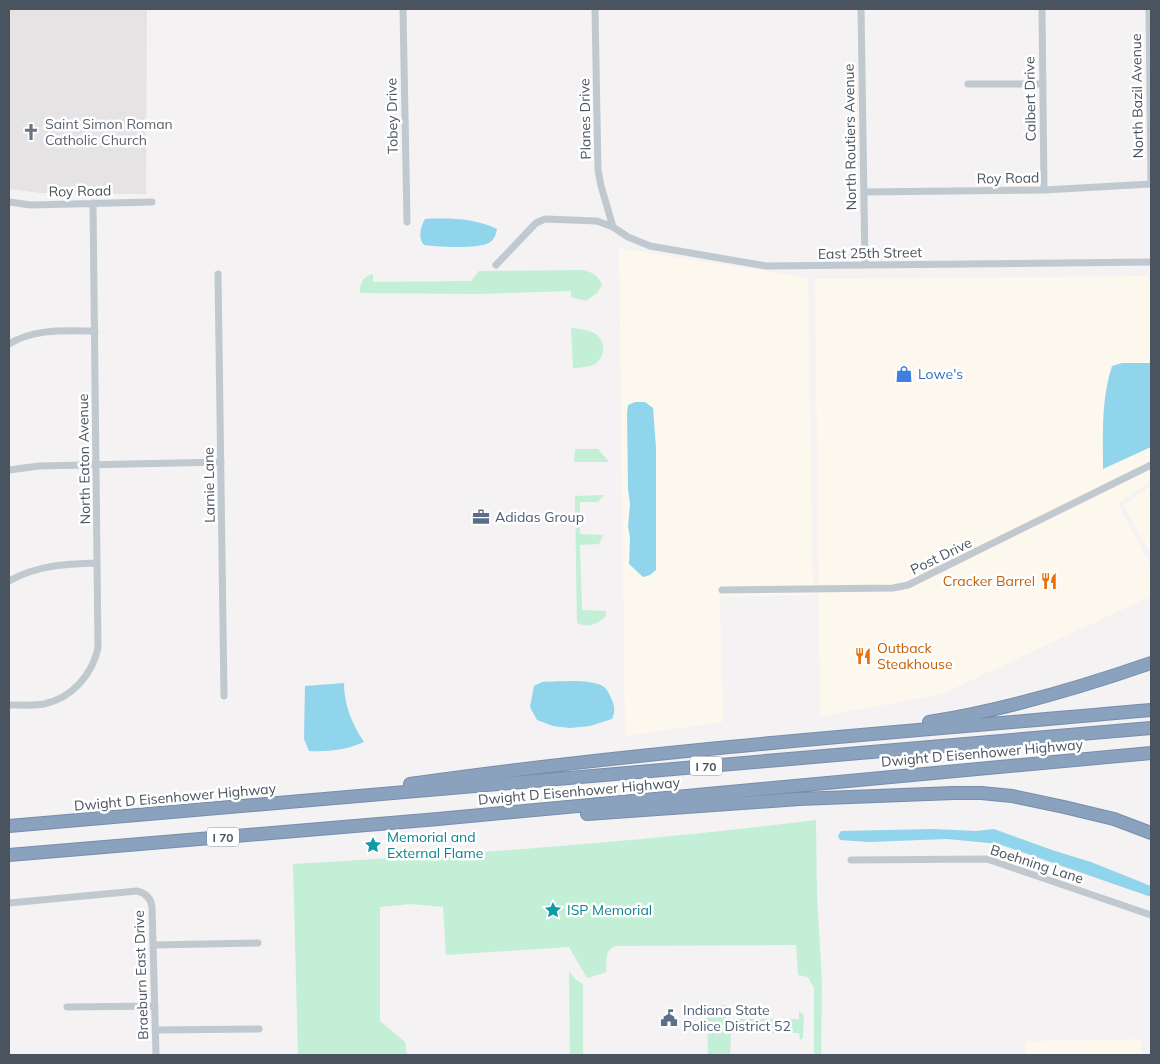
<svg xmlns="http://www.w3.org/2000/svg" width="1160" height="1064" font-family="Mulish,sans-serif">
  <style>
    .commercial { fill: #fcf8ed }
    .education { fill: #e5e3e4 }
    .green { fill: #c2efd5 }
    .water { fill: #90d5eb }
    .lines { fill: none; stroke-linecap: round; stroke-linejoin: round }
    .highway-casing { stroke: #768dab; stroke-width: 14 }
    .street { stroke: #c0c8d0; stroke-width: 7 }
    .highway { stroke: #8ba2bf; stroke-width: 12 }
    .labels { text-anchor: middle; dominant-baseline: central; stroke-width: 5; stroke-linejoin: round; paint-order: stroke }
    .shield { fill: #fff; stroke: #80878f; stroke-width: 1 }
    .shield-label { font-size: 12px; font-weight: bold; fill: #49545f }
    .street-label { font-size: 14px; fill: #49545f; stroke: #fff }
    .worship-label { font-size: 14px; fill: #5b616d; stroke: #fff; text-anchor: start }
    .shop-label { font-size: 14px; fill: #366cbe; stroke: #fff; text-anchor: start }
    .service-label { font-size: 14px; fill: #4e5e75; stroke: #fff; text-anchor: start }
    .food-label { font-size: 14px; fill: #c56008; stroke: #fff; text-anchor: end }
    .culture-label { font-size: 14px; fill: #0d838f; stroke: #fff; text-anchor: start }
  </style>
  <rect width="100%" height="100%" fill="#f4f2f2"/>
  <!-- commercial -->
  <path class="commercial" d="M619 248 808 278 813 595 720 597 723 722 625 736Z
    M1151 276V481L1118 504 1151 566V587L1149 597 942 694 820 717 815 279Z
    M1151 486V554L1123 505Z
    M1141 1039V1055H1026V1041Z"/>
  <!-- education -->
  <path class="education" d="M9 9H147L146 194 40 193 9 189Z"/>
  <!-- green -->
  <path class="green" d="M583 270C592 272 599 276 602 285L597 293 586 301 571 297V291L478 294 360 293C360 283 363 276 373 274V282L471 281 479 271Z
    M571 328C579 329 587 329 594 333 607 340 606 359 593 365 587 367 579 368 573 368Z
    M575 449H598L609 462H574Z
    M604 495 598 502H580V534L603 535 599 544 580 545 582 610 606 611V616C597 625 588 628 577 623L575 496Z
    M816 820 817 897 822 982 821 1055H814V988L808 977 798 975 796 945 616 946C604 950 607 961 606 972L604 973 587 978 569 947 446 955 443 907 411 904 380 907V1021L405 1042 407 1055H298L293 864C468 854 643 842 816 820Z
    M569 971 575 979 583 984V1055H570Z
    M707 1005H726L729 1006 730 1019H799V1011L804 1015 803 1038 800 1040 799 1033H731L730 1055H708Z"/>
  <!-- water -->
  <path class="water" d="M425 219C449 218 474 218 497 229 496 235 494 240 489 243 477 249 438 247 424 245 418 238 420 227 425 219Z
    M1122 363H1151V447L1103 469C1103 434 1101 400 1112 366Z
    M635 402H645L653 408 656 448V570L650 575 643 577 629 564 630 537 628 527 630 504 628 489 627 413 628 405Z
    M542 682C557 682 591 678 604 687 608 690 610 696 612 700 615 707 615 712 612 719L590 726 570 728 553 726 537 720 530 707 534 686Z
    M344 683C344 705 352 724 364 742 347 750 327 752 309 751L304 739 305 686Z
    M934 829 976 831 994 829 1052 850 1091 862 1151 886V897L999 844 947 839 869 842 840 840 838 836 841 831Z"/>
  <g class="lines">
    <!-- highway casing -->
    <g class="highway-casing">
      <path id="highway" d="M929 722C1005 710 1079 688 1151 663
        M410 784C656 749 904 732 1151 710
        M587 814 799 799 954 793H981L1012 796 1064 807 1114 819 1151 833
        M9 826 1151 728
        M9 855 438 819 1151 753"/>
    </g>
    <!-- street -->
    <path class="street" d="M403 9 407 222
      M595 9 598 170 601 186 613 227
      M861 9 865 265
      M1042 9 1044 190
      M1149 9 1151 184
      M968 84H1043
      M864 192 1044 190 1151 184
      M9 202 31 205 152 202
      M496 265 536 223 545 219 597 221 613 227 628 237 650 246 766 266 1151 262
      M218 274 224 696
      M9 344C35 328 65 331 95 331
      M9 470 39 466 221 462
      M9 581C37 565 66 564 97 563
      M722 590 893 588 908 585 1151 465
      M9 705C20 705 33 706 44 704 72 698 92 675 98 648L93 203
      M851 860 987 859 1151 915
      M9 903 137 891C145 893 151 898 152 907L156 1055
      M154 945 258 943
      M67 1007 155 1006
      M156 1030 259 1029"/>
    <!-- highway -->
    <use href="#highway" class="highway"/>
  </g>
  <!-- icons -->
  <defs>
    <g id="church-bare" transform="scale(1.35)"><path d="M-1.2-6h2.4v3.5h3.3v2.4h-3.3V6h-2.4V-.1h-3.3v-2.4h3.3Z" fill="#6b7280" stroke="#fff" stroke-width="2.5" paint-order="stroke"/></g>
    <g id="shop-bare" transform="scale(1.35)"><path d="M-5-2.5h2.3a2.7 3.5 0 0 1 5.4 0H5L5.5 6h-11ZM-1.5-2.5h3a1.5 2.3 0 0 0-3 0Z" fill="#3f7fe0" stroke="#fff" stroke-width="2.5" paint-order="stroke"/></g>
    <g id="office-bare" transform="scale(1.35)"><path d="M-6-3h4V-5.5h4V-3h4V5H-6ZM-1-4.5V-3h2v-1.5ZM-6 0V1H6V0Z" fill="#5c6f8a" stroke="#fff" stroke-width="2.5" paint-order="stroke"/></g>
    <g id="restaurant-bare" transform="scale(1.35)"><path d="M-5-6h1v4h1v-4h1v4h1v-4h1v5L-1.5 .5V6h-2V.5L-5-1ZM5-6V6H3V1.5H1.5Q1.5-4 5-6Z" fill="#e8710a" stroke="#fff" stroke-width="2.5" paint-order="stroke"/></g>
    <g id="sight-bare" transform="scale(1.35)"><path d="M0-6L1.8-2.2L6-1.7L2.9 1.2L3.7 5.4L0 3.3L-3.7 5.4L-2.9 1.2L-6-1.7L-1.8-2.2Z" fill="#0f9aa8" stroke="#fff" stroke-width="2.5" paint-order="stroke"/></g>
    <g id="civic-bare" transform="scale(1.35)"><path d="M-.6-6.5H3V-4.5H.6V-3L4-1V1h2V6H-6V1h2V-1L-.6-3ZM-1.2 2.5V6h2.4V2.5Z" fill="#5c6f8a" stroke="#fff" stroke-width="2.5" paint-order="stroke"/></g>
  </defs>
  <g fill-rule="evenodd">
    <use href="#church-bare" x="31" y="132"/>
    <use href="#shop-bare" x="904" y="374"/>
    <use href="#office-bare" x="481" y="517"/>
    <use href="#restaurant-bare" x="1049" y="581"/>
    <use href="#restaurant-bare" x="863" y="656"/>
    <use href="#sight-bare" x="373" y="845"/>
    <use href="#sight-bare" x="553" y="910"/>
    <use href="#civic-bare" x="669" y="1018"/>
  </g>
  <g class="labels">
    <!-- shield labels -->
    <g class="shield">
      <rect x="690" y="756.5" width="32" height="19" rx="4"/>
      <rect x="207" y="827.5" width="32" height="19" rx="4"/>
    </g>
    <g class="shield-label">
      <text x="706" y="766">I 70</text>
      <text x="223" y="837">I 70</text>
    </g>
    <!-- street labels -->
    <g class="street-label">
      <text transform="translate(1137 96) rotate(-91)">North Bazil Avenue</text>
      <text transform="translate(1030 99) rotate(-91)">Calbert Drive</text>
      <text transform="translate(392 116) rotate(-91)">Tobey Drive</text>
      <text transform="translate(585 119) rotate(-91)">Planes Drive</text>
      <text transform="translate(850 137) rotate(-91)">North Routiers Avenue</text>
      <text transform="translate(1008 178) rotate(-1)">Roy Road</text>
      <text transform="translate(80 191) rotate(-1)">Roy Road</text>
      <text transform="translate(870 253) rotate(-1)">East 25th Street</text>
      <text transform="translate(84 459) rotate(-91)">North Eaton Avenue</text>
      <text transform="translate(209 485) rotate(-91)">Larnie Lane</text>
      <text transform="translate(941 556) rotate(-26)">Post Drive</text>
      <text transform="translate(982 753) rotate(-5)">Dwight D Eisenhower Highway</text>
      <text transform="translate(579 791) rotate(-5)">Dwight D Eisenhower Highway</text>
      <text transform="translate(175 797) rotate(-5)">Dwight D Eisenhower Highway</text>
      <text transform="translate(1037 864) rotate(18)">Boehning Lane</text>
      <text transform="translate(141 975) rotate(-92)">Braeburn East Drive</text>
    </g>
    <!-- worship labels -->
    <g class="worship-label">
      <text x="45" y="124">Saint Simon Roman<tspan x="45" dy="16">Catholic Church</tspan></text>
    </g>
    <!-- shop labels -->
    <g class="shop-label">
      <text x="918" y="374">Lowe's</text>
    </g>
    <!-- service labels -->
    <g class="service-label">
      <text x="495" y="517">Adidas Group</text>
      <text x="683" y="1010">Indiana State<tspan x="683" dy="16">Police District 52</tspan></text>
    </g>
    <!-- food labels -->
    <g class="food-label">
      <text x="1035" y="581">Cracker Barrel</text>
      <text x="877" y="648" text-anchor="start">Outback<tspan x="877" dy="16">Steakhouse</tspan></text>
    </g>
    <!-- culture labels -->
    <g class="culture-label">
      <text x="387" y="837">Memorial and<tspan x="387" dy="16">External Flame</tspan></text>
      <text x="567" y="910">ISP Memorial</text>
    </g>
  </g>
  <!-- border -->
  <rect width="1160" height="1064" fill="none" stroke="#49545f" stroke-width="20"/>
</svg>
